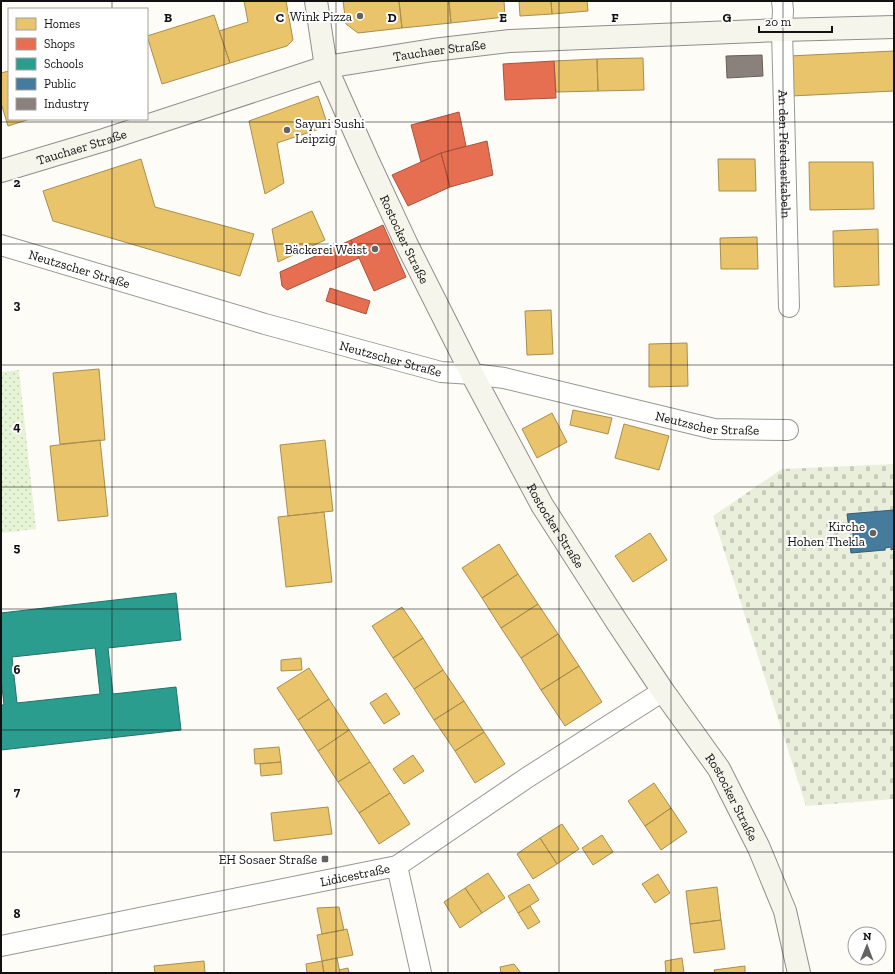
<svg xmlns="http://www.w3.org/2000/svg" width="895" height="974" font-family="'Zilla Slab',serif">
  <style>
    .cemetery { fill: url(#cemetery-stones) }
    .park { fill: url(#park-dots) }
    .homes { fill: #e9c46a; stroke: #a88e4f }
    .shops { fill: #e76f51; stroke: #a7533e }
    .schools { fill: #2a9d8f; stroke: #227369; fill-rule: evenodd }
    .public { fill: #457b9d; stroke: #355b73 }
    .industry { fill: #8a817c; stroke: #665f5c }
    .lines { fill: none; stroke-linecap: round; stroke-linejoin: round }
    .street-casing { stroke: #979795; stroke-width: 22 }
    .secondary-casing { stroke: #8e8d8b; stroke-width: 24 }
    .street { stroke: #fffffe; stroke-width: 20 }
    .secondary { stroke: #f6f5eb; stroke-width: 22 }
    .grid { fill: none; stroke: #111; stroke-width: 1; stroke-opacity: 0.55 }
    .poi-dot { fill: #646362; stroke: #fff; stroke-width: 1.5 }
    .labels { text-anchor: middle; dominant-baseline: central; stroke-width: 4; stroke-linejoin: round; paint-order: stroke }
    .poi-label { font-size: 13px; fill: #111; stroke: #fff; text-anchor: end }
    .street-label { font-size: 13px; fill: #111; stroke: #fff }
    .grid-label { font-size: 13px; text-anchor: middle; font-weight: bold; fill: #111; stroke: #fff; stroke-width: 4; stroke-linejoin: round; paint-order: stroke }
  </style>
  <defs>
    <pattern id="cemetery-stones" width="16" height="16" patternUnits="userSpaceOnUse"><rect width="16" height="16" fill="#e9efda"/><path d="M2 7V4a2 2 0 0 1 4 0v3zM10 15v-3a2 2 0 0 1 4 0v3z" fill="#c7ccba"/></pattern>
    <pattern id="park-dots" width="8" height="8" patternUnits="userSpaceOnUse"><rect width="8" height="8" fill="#e5f4d5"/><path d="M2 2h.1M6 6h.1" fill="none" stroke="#c3d0b6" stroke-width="1.8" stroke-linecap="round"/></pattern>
  </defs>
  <rect width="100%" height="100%" fill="#fdfcf7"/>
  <!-- cemetery -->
  <path class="cemetery" d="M894 464V799L806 806 713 516 782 469Z"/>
  <!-- park -->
  <path class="park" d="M19 370 36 529 1 533V372Z"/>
  <!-- homes -->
  <path class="homes" d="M244 1H286L293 40 287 46 230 63 219 31 248 22Z
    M343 1H399L402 28 358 33 346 24Z
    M399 1H449L451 23 402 28Z
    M449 1H504L505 17 451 23Z
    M519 1H551L552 14 520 16Z
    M551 1H587L588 11 552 14Z
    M214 15 230 63 162 84 147 36Z
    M894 51V91L791 96 789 56Z
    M643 58 644 90 598 91 597 59Z
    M597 59 598 91 556 92 554 61Z
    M9 71V119H30L8 126 1 103V73Z
    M318 96 328 126 277 143 284 183 265 194 249 121Z
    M141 159 155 207 254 234 240 276 53 221 43 191Z
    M718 159H755L756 191H719Z
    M809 162H873L874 209 810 210Z
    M312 211 325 240 278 262 272 229Z
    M878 229 879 285 834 287 833 231Z
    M757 237 758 269H721L720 238Z
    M551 310 553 354 527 355 525 311Z
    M687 343 688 386 649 387V344Z
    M99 369 105 440 60 444 53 373Z
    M573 410 612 418 608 434 570 425Z
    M552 413 567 442 537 458 522 429Z
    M624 424 669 436 659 470 615 458Z
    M100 440 108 516 58 521 50 446Z
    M325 440 333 511 288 516 280 445Z
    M324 512 332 582 286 587 278 517Z
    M650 533 667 560 633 582 615 556Z
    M499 544 518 574 482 598 462 568Z
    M518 574 538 604 501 628 482 598Z
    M538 604 558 634 521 658 501 628Z
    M402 607 423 638 393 658 372 626Z
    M558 634 579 666 541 690 521 658Z
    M423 638 443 670 414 689 393 658Z
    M301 658 302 670 281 671V660Z
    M579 666 602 702 565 726 541 690Z
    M309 668 329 699 298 720 277 688Z
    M443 670 464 701 434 720 414 689Z
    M386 693 400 714 384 724 370 703Z
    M329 699 349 730 318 751 298 720Z
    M464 701 484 732 455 751 434 720Z
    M349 730 370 762 338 782 318 751Z
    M484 732 505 764 475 783 455 751Z
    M279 747 281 762 255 764 254 749Z
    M413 755 424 771 404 784 393 769Z
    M281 762 282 774 261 776 260 764Z
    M370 762 390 793 359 813 338 782Z
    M654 783 671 808 645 826 628 801Z
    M390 793 410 824 379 844 359 813Z
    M328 807 332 834 274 841 271 813Z
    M671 808 687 832 661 850 645 826Z
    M562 824 579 849 557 864 540 838Z
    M602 835 613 852 593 865 582 848Z
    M540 838 557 864 533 879 517 854Z
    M488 873 505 898 482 913 465 888Z
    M658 874 670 893 655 903 642 884Z
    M529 884 539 900 518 913 508 896Z
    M717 887 721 920 690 924 686 891Z
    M465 888 482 913 460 928 444 902Z
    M530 906 540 922 528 929 518 913Z
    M339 907 344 930 322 934 317 908Z
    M721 920 725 949 694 953 690 924Z
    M347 929 353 955 322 961 317 935Z
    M337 958 340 973H324L322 961Z
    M682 958 684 973H666L665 961Z
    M204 961 205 973H155L154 966Z
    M322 961 324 973H307L306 964Z
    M514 964 521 973H501L500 967Z
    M745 966V973H715L714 970Z
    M348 968 349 973H340L339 970Z"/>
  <!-- shops -->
  <path class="shops" d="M554 61 556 98 505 100 503 64Z
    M459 112 466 146 441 153 421 162 411 125Z
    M487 141 493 175 450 187 441 153Z
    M441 153 450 187 408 206 392 175Z
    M383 225 406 277 374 291 351 240Z
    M351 240 359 258 287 290 282 286 280 272Z
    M330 288 370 301 366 314 326 301Z"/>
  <!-- schools -->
  <path class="schools" d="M176 593 181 640 108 648 113 694 176 687 181 730 1 750V705H4L1 679V613ZM95 648 100 694 17 703 12 657Z"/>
  <!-- public -->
  <path class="public" d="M894 510V549L891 550V547L885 548V550L851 553 849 538 853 536V531L849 529 847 514Z"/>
  <!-- industry -->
  <path class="industry" d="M762 55 763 76 727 78 726 56Z"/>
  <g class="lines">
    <!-- street casing -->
    <g class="street-casing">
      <g id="street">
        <path id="s1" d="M782 1 783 10 782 30 789 307"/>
        <path id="s2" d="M1 245 265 324 441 372 472 374 504 378 714 429 788 430"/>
        <path d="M397 866 421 973"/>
        <path id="s3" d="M1 946 397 866 528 777 663 691"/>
      </g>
    </g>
    <!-- secondary casing -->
    <g class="secondary-casing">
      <g id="secondary">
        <path id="s4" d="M316 1 326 67 367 159 407 245 472 374 542 505 617 622 663 691 719 769 759 848 785 911 799 973"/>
        <path id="s5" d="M1 171 104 140 326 67 433 50 510 41 782 30 894 27"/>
      </g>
    </g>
    <!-- street -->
    <use href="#street" class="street"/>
    <!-- secondary -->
    <use href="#secondary" class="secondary"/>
  </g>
  <!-- grid -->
  <path class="grid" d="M112 1V9M224 1V973M336 1V973M448 1V973M559 1V973M671 1V973M783 1V973M112 119V973M1 122H894M1 244H894M1 365H894M1 487H894M1 609H894M1 730H894M1 852H894"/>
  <!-- markers -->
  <g class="poi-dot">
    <circle cx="360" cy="16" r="4"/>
    <circle cx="287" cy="130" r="4"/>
    <circle cx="375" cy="249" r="4"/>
    <circle cx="873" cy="533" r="4"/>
    <rect x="321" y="855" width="8" height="8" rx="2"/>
  </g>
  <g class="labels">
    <!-- poi labels -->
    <g class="poi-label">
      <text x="352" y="16">Wink Pizza</text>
      <text x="295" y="123" text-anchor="start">Sayuri Sushi<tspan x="295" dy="15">Leipzig</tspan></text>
      <text x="367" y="249">Bäckerei Weist</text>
      <text x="865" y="526">Kirche<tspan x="865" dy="15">Hohen Thekla</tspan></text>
      <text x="317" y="859">EH Sosaer Straße</text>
    </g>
    <!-- street labels -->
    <g class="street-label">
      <text stroke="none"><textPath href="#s5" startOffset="456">Tauchaer Straße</textPath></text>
      <text stroke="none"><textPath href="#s5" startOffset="84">Tauchaer Straße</textPath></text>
      <text stroke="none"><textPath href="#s1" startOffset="153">An den Pferdnerkabeln</textPath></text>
      <text stroke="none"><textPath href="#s4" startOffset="256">Rostocker Straße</textPath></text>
      <text stroke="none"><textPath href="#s2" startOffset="82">Neutzscher Straße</textPath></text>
      <text stroke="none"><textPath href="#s2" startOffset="406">Neutzscher Straße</textPath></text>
      <text stroke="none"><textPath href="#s2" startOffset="730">Neutzscher Straße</textPath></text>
      <text stroke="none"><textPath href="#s4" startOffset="580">Rostocker Straße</textPath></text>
      <text stroke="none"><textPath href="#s4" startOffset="904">Rostocker Straße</textPath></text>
      <text stroke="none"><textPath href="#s3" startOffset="361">Lidicestraße</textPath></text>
    </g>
  </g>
  <g class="grid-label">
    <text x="168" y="22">B</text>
    <text x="280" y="22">C</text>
    <text x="392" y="22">D</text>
    <text x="503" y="22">E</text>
    <text x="615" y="22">F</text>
    <text x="727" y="22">G</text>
    <text x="17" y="187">2</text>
    <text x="17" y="309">3</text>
    <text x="17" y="431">4</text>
    <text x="17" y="552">5</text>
    <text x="17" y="674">6</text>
    <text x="17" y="796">7</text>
    <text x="17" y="918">8</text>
  </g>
  <!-- border -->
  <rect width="895" height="974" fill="none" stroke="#111111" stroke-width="4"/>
  <!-- legend -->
  <rect x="8" y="8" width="140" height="112" fill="#ffffff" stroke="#a0a0a0"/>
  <rect x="16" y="18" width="20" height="12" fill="#e9c46a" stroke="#a0a0a0"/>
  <text x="44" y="28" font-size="12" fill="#111111">Homes</text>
  <rect x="16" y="38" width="20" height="12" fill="#e76f51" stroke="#a0a0a0"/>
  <text x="44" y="48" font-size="12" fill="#111111">Shops</text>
  <rect x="16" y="58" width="20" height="12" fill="#2a9d8f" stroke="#a0a0a0"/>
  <text x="44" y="68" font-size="12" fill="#111111">Schools</text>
  <rect x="16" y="78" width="20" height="12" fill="#457b9d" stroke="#a0a0a0"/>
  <text x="44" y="88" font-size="12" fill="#111111">Public</text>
  <rect x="16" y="98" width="20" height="12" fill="#8a817c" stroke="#a0a0a0"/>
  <text x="44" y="108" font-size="12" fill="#111111">Industry</text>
  <!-- north arrow -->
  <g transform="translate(867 946) rotate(1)"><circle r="19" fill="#ffffff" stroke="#a0a0a0"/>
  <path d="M0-3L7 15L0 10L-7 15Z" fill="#646362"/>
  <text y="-6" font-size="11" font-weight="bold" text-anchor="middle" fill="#111111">N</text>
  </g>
  <!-- scale -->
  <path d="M759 26v6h73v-6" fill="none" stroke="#111111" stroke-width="2"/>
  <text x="765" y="26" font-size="12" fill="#111111" stroke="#ffffff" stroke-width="3" paint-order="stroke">20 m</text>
</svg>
